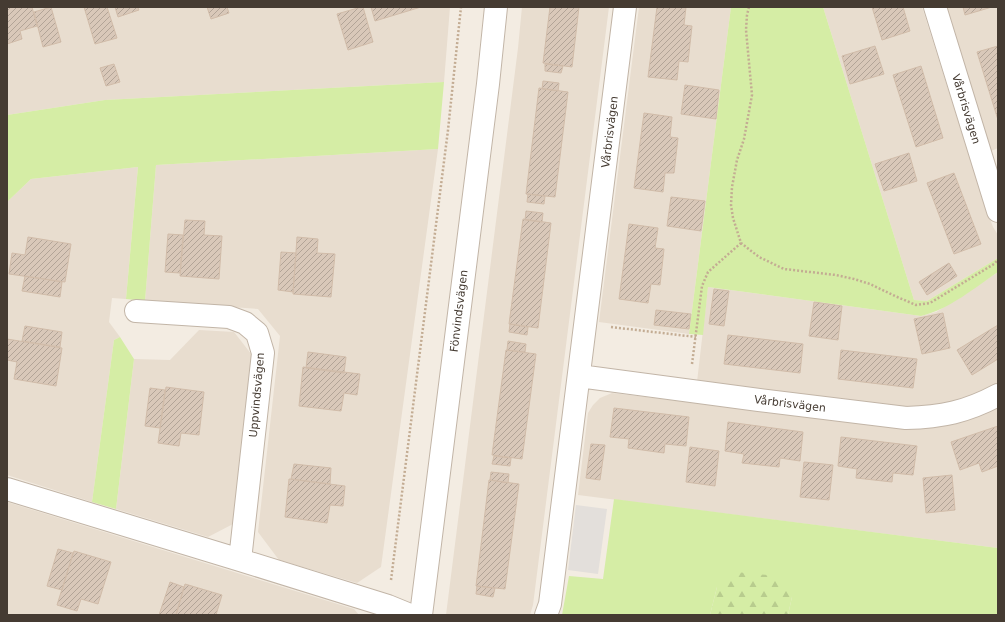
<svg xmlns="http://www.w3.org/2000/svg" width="1005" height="622" font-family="'DejaVu Sans',sans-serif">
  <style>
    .residential { fill: #e8ddcf }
    .green { fill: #d5eda5 }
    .forest { fill: url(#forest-firs) }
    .parking { fill: #e3dfdb }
    .building { fill: url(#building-hatch); stroke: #d1bca9 }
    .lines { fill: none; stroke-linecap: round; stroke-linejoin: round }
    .minor-casing { stroke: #c2b5a7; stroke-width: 24 }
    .tertiary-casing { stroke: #c2b5a7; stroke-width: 24 }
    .path { stroke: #c3ac93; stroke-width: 2.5; stroke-dasharray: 2 2; stroke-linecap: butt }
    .minor { stroke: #fff; stroke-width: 22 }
    .tertiary { stroke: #fff; stroke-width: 22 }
    .labels { text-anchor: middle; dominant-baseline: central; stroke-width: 3.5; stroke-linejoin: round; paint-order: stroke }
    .street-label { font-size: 11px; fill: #453b32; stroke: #fff }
  </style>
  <defs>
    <pattern id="forest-firs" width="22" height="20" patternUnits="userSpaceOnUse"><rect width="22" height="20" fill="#d5eda5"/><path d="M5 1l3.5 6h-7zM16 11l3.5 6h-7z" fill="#b8cc8e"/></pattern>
    <pattern id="building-hatch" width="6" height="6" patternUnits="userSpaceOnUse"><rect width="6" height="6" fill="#d9c8b9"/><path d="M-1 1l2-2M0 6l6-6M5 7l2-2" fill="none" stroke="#b2a497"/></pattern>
  </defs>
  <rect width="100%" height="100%" fill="#f3ece2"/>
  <!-- residential -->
  <path class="residential" d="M7 7H450L444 82 105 100 7 115Z
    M522 7H609L533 605 530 615H446L518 48Z
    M639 7H731L689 334 599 322Z
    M823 7H922L984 203 993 227 998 235V258L927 301 914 300Z
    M946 7H998V148L991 151Z
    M438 149 381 567 357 583 279 560 258 532 280 336 258 309 145 301 156 165Z
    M138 167 126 299 112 298 109 322 120 337 114 340 92 502 7 475V202L31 179Z
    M998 272V383L983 391 950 403 930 406 907 407 697 382 708 287 921 316 936 312 965 294Z
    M199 330 234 332 252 355 233 524 208 537 116 509 134 359 170 360Z
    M612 393 906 428H932L956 424 998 407V548L578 495 588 413 593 405 600 398Z
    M7 502 354 609 359 615H7Z"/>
  <!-- green -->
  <path class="green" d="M731 7H823L914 300 927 301 998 258V272C974 288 950 309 921 316L708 287 703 335 689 334Z
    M444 82 438 149 156 165 145 301 126 299 138 167 31 179 7 202V115L105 100Z
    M120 337 134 359 116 509 92 502 114 340Z
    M614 499 998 548V615H788L792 597 717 587 710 615H562L569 576 603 579Z"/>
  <!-- forest -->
  <path class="forest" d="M736 572 778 576 792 597 788 615H710L717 587Z"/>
  <!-- parking -->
  <path class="parking" d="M576 505 607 509 598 574 568 570Z"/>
  <!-- building -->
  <path class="building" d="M7 7H32L37 26 20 31 22 39 7 44Z
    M51 7 61 42 43 47 34 12Z
    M84 7H107L117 38 95 44Z
    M115 7H140L138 8 139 10 118 17Z
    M207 7H227L229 13 211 19Z
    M361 7H363L373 42 348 50 337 14Z
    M371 7H421L375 21Z
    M550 7H579L572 67 543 63Z
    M657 7H686L684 25 692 26 688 62 679 61 677 80 648 77Z
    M872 7H903L910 31 882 40Z
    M963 7H992L965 15Z
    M875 46 884 74 850 84 842 56Z
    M998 46V120L977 52Z
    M114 64 120 82 106 86 100 68Z
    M545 64 563 66 561 73 545 71Z
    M921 66 943 138 916 147 893 75Z
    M543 81 559 83 558 91 542 89Z
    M685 85 719 90 716 119 681 114Z
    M539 88 568 92 555 197 526 194Z
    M644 113 672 117 670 137 678 138 674 173H665L663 192 634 188Z
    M909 153 917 181 884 191 875 164Z
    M954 173 981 244 954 254 927 183Z
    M528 194 545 196 544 204 527 202Z
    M671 197 705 201 701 231 667 226Z
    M526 211 543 213 542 222 525 220Z
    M523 219 551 223 538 328 509 324Z
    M185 220 205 221 204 235 222 236 219 279 180 276Z
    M629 224 658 228 655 248 664 249 660 285 651 284 648 303 619 299Z
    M168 234 183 235 180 273 165 272Z
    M28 237 71 244 65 282 9 274 12 253 25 255Z
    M297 237 318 239 317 253 335 254 331 297 293 294Z
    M281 252 296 253 293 292 278 290Z
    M949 263 957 276 927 295 919 282Z
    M25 276 62 282 60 297 22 291Z
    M714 289 729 291 724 326 709 324Z
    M814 302 842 306 838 340 809 336Z
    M656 310 691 314 689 329 654 325Z
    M943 313 950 348 922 354 914 319Z
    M510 324 528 327 527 335 509 332Z
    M998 325V359L972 375 957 350Z
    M25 326 62 332 60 347 22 341Z
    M728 335 803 344 800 373 724 364Z
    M7 339 62 348 56 386 14 379 17 362 7 360Z
    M508 341 526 344 525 352 507 350Z
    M506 350 536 354 522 459 492 455Z
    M841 350 917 359 913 388 838 379Z
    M308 352 346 357 344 373 306 368Z
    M303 367 360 374 357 395 344 393 341 411 299 406Z
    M166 387 204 392 199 435 181 433 179 446 158 443Z
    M150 388 165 390 160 428 145 426Z
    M614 408 689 417 686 446 665 444 664 453 628 448 629 439 610 437Z
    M728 422 803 432 800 461 780 458 779 467 742 463 744 454 725 451Z
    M998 426V466L982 472 979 463 960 470 951 442Z
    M841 437 917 446 913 475 893 473 892 482 856 478 857 469 838 466Z
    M591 444 605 445 600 480 586 478Z
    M690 447 719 451 715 486 686 482Z
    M494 456 511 458 510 466 492 464Z
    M804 462 833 465 829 500 800 497Z
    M294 464 331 468 330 484 291 479Z
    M491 472 509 474 508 483 490 480Z
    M952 475 955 510 926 513 923 478Z
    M289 479 345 486 343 506 330 505 327 523 285 517Z
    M489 480 519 484 505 589 476 586Z
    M58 549 73 553 62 590 47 586Z
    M74 551 111 562 98 604 81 599 77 611 57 605Z
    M170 582 184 587 176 615H159Z
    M185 584 222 595 216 615H176Z
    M477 586 495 588 493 597 476 594Z"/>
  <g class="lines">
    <!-- minor casing -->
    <g class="minor-casing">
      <path id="minor" d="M935 7 998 211
        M136 311 229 317 245 323 257 333 263 353 240 560
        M579 376 759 400 906 418C942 417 966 412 998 395
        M7 489 240 560 388 606 410 615
        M546 615 550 604 625 7"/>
    </g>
    <!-- tertiary casing -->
    <g class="tertiary-casing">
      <path id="tertiary" d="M421 615 488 84 496 7"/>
    </g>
    <!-- path -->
    <path class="path" d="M749 7 747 15 746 30 752 95 744 139 737 160 732 187 731 205 733 218 741 243 759 257 784 269 836 275 854 279 870 284 895 296 916 305 930 303 994 264 998 260
      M611 327 696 337
      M692 364 702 286 708 272 741 243
      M391 580 448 130 461 7"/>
    <!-- minor -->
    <use href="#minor" class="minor"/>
    <!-- tertiary -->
    <use href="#tertiary" class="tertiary"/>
  </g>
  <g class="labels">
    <!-- street labels -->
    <g class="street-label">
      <text transform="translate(966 109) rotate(73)">Vårbrisvägen</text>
      <text transform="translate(610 132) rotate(-83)">Vårbrisvägen</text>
      <text transform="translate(459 311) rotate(-83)">Fönvindsvägen</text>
      <text transform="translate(257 395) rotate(-85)">Uppvindsvägen</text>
      <text transform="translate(790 404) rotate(7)">Vårbrisvägen</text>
    </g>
  </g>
  <!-- border -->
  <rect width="1005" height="622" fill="none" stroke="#453b32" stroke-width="16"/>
</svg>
